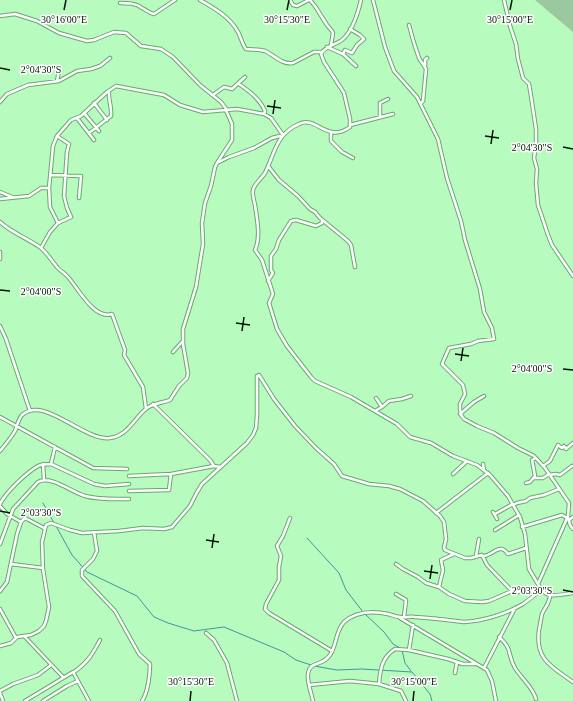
<svg xmlns="http://www.w3.org/2000/svg" width="573" height="701" font-family="Georgia,serif">
  <style>
    .green { fill: #9cc8a0 }
    .lines { fill: none; stroke-linecap: round; stroke-linejoin: round }
    .stream { stroke: #40979c; stroke-width: 1 }
    .minor-casing { stroke: #67a870; stroke-width: 4.5 }
    .minor { stroke: #fff; stroke-width: 2.5 }
    .ticks { fill: none; stroke: #001703; stroke-width: 1.5 }
    .ticks-label { font-size: 10px; text-anchor: middle; fill: #001703; stroke: #fff; stroke-width: 3; stroke-linejoin: round; paint-order: stroke }
  </style>
  <rect width="100%" height="100%" fill="#b7fbbe"/>
  <!-- green -->
  <path class="green" d="M535 0H573V32Z"/>
  <g class="lines">
    <!-- stream -->
    <path class="stream" d="M43 503 54 523
      M56 526 72 555 87 572 137 596 154 617 168 623 194 631 224 627 284 652 296 660 311 665
      M307 538 339 573 346 590 363 612
      M365 614 384 632 393 644 400 648
      M402 650 405 663 411 671
      M314 666 337 670 362 669 412 672 430 694 432 701"/>
    <!-- minor casing -->
    <g class="minor-casing">
      <path id="minor" d="M200 0C214 8 230 17 238 32 241 37 242 44 246 49 252 50 258 49 265 51 274 55 282 65 293 63L314 52H322
        M290 0 293 5 297 6 309 0
        M310 0 315 6 327 25 332 31 333 33 331 45
        M361 0C358 13 353 31 342 40 335 45 325 46 321 54L324 62 344 93 350 119V127C327 144 316 115 299 124 276 134 275 153 265 173 262 178 254 184 253 190 252 195 254 200 255 205 257 219 261 237 255 250L262 260 273 294 269 303 277 329 287 346 311 377 315 381 351 397 397 424 410 437 431 443 453 456 477 465 490 475 508 496 520 517 525 534 529 569 538 584
        M373 0 385 47 394 71 417 97 438 139 447 178 461 221 465 240 480 289 484 312 492 328 494 339 478 341 471 344 449 348 442 364 463 385 465 394 460 404V409L461 415 464 419 477 426 494 433 518 448 534 456 545 468 569 503 568 516 538 584C544 600 559 595 573 593
        M504 0 510 26 516 44 518 59 523 78 529 84 531 96 536 129V144L534 158 537 169 536 183 538 205 548 235 552 245 573 276
        M120 3C128 3 136 3 142 8 146 10 149 13 154 14L175 0
        M0 16 15 14 37 21 59 33 87 41 94 40 114 32 126 33 141 46 161 49 173 57 200 85 221 102 227 110
        M409 25C412 37 415 47 419 58 421 62 424 65 426 69L423 101 421 103
        M327 47 343 54 356 66
        M343 54 345 50 352 53 357 45 364 39 360 35 350 29
        M425 66V60L427 58
        M57 81 59 71
        M239 84C249 91 260 99 265 111L264 114
        M213 95 224 87 232 89 245 77
        M0 102 7 94 28 85 59 81 77 71 91 69 100 66 110 58
        M94 103 107 120
        M84 113 99 131
        M380 116V103L388 99
        M77 118 94 140
        M350 125 393 114
        M331 132V141L342 152 353 158
        M89 133 111 116C112 105 108 101 109 91
        M57 136 69 144 67 152 64 196 67 208 71 217 58 223
        M217 163 232 140V124L226 110
        M268 166 279 180 298 196 310 209 315 212 320 218 348 241 351 245 355 267
        M51 175 81 176 79 198
        M0 192 12 197
        M0 199 29 196 41 188H49L53 146 57 136 71 120 81 116 107 92 116 86 164 95 180 105 203 112 237 109 264 114 271 118 283 135
        M0 222C12 233 27 238 41 248 48 254 51 260 57 267 60 271 65 273 68 277 78 288 94 320 112 314L125 350 124 355 143 387 146 409
        M41 248 50 232 58 223 50 207 49 188
        M0 252V259
        M268 281 273 273 271 270V256L276 249 279 240 291 221 296 220 316 226 322 223V220
        M0 326 6 339 30 411
        M173 352 182 342
        M153 404 210 460 214 466
        M382 407 389 401 402 399 411 396
        M375 411 382 407 376 398
        M460 414 474 402 484 396
        M0 417 93 468 127 469
        M0 451C5 445 11 438 15 431 17 426 18 420 22 415 44 395 83 441 110 438 128 436 134 418 147 408 154 403 162 403 170 400L179 386 187 378 188 373 183 344V329L196 287 203 244 202 223 205 203 211 186 215 167 217 163 229 157 254 148 272 138 280 136
        M43 464 44 479
        M51 464 55 447
        M483 464 484 470
        M543 466 550 461 558 445 562 448 564 446 566 449 573 443
        M453 474 467 461
        M549 475 556 474 560 475 572 466
        M129 476 171 474 214 466 220 467
        M534 478H543L549 474
        M526 483 530 482 535 476 532 460 536 458
        M129 491 169 490 171 474
        M0 504C6 492 26 473 38 466 42 464 46 464 51 464L94 484 105 486 129 484
        M513 505 517 503 526 501 530 498 544 495 559 489
        M0 506 7 514 21 522 25 518 44 528
        M493 512 497 519
        M436 513 488 473
        M495 514 513 504
        M568 517 570 525 573 529
        M290 518 283 536 277 546 281 556 279 567V580L266 604 265 609 269 613 332 651
        M569 520 573 517
        M522 527 562 515 567 518
        M495 530 519 515
        M94 532 97 551 93 559 82 570V576L115 611 139 654 150 664C150 675 148 692 142 701
        M0 544 13 509 38 482C51 475 71 492 85 496 100 500 113 499 129 499
        M476 556 479 539
        M484 556C493 555 500 542 508 554L526 548
        M11 564 43 568
        M396 564 403 569 418 577 426 583 439 587 449 594 465 601 482 602 489 601 512 591 515 593 525 590 538 592
        M439 587 443 570 441 560 454 554
        M0 591 7 582 17 534 21 522
        M396 594 406 600 404 617
        M550 595C550 603 545 607 542 614 541 619 540 625 539 630 535 660 552 667 573 682
        M0 609 16 638
        M400 618 487 670 492 681 496 701
        M206 633 214 640 227 663 237 701
        M25 637 63 677
        M499 637C513 649 507 654 515 668 521 678 533 687 536 699
        M0 646 11 643 17 637 31 635 39 631 44 626 46 621 49 607 43 569 42 542 46 525 51 523 70 530 82 533 119 531 143 528 164 529 172 527 190 506 196 494 202 484 247 443 253 435 256 428 257 415V376L259 375 274 399 295 426 316 448 334 464 342 476 369 484 389 486 400 489 423 501 440 516 444 522 446 539 444 548 445 550 465 558H471L482 555 487 565 512 591
        M409 650 413 625
        M484 668 515 608
        M74 672C88 662 92 655 100 640
        M455 673 457 662
        M379 684C380 670 382 657 395 649L409 650 448 659 463 664H475
        M309 685 350 681 379 684 401 691 406 701
        M0 691 13 684 38 675 51 665
        M0 693 3 701
        M25 701 73 672 89 701
        M43 701 67 686 78 681
        M313 701C311 691 302 670 314 665 321 662 326 661 330 655 337 645 335 632 344 622 357 611 373 611 388 614 392 615 396 617 400 617 405 618 410 616 415 617 431 618 448 620 464 622 483 621 506 614 523 604 529 600 535 595 540 590"/>
    </g>
    <!-- minor -->
    <use href="#minor" class="minor"/>
  </g>
  <!-- ticks -->
  <path class="ticks" d="M64 10 66 0M287 10 289 0M510 10 512 0M0 68 10 70M267 106 281 108M273 114 275 100M485 136 499 138M491 144 493 130M563 147 573 149M0 290 10 291M236 323 250 325M242 331 244 317M455 354 469 356M461 361 463 348M563 369 573 370M0 511 10 513M206 540 219 542M212 548 214 534M424 571 438 573M430 579 432 565M563 590 573 592M190 701 191 691M413 701 414 691"/>
  <g class="ticks-label">
    <text x="64" y="23">30°16'00"E</text>
    <text x="287" y="23">30°15'30"E</text>
    <text x="510" y="23">30°15'00"E</text>
    <text x="41" y="73">2°04'30"S</text>
    <text x="532" y="151">2°04'30"S</text>
    <text x="41" y="295">2°04'00"S</text>
    <text x="532" y="372">2°04'00"S</text>
    <text x="41" y="516">2°03'30"S</text>
    <text x="532" y="594">2°03'30"S</text>
    <text x="191" y="685">30°15'30"E</text>
    <text x="414" y="685">30°15'00"E</text>
  </g>
</svg>
